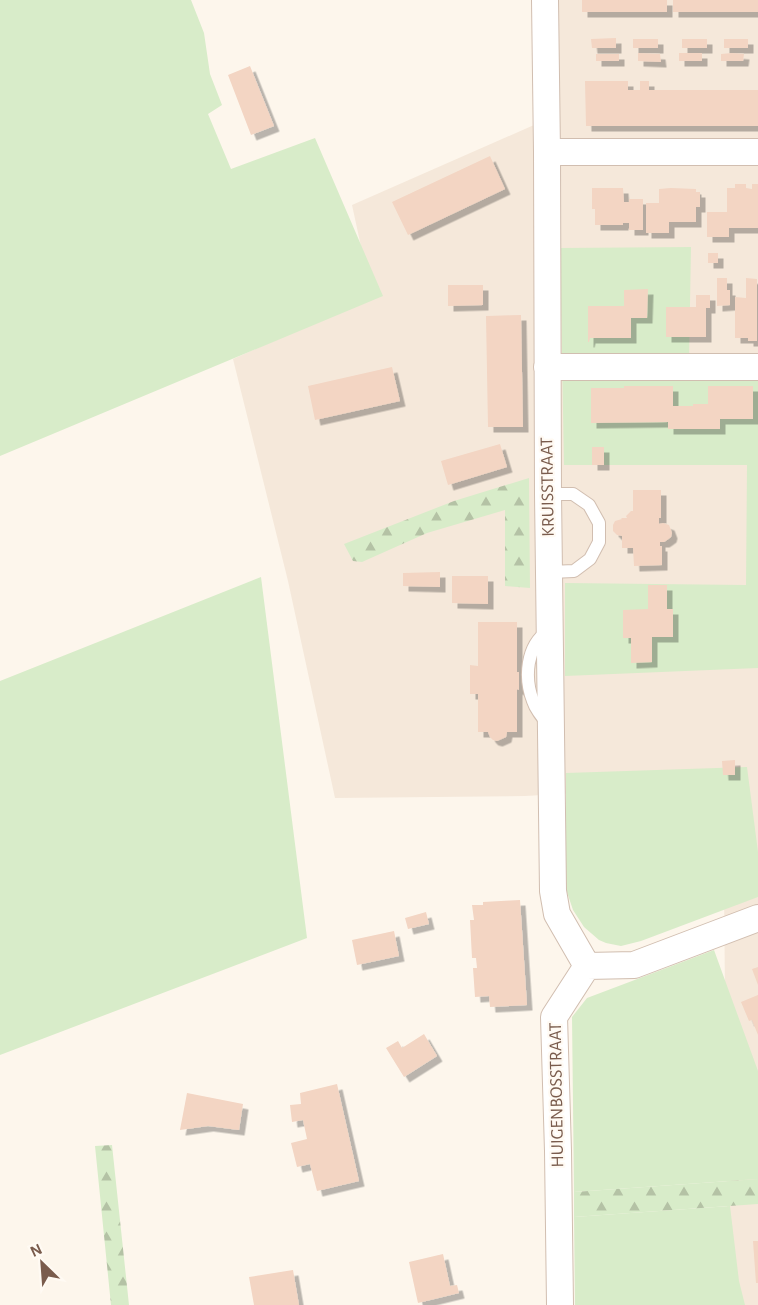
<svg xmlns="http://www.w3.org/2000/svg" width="758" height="1305" font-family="'Alegreya Sans',sans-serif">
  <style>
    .residential { fill: #f5e8da }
    .grass { fill: #d8ecc9 }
    .forest { fill: url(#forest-firs) }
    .building { fill: #f3d5c3; filter: url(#shadow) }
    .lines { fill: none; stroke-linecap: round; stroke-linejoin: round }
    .service-casing { stroke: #d1beb0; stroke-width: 14 }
    .minor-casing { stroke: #d1beb0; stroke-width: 28 }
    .service { stroke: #fff; stroke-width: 12 }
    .minor { stroke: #fff; stroke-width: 26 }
    .labels { text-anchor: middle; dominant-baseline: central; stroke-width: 4.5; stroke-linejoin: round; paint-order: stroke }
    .street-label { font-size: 18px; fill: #7a5c4d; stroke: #fffaf3 }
  </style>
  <defs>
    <pattern id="forest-firs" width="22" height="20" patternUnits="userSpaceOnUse" patternTransform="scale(1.5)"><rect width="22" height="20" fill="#d8ecc9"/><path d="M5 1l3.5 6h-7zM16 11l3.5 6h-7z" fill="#b4c2a5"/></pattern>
    <filter id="shadow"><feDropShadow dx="5.5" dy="5.5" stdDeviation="0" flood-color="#0004"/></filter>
  </defs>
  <rect width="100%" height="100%" fill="#fdf6ec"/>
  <!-- residential -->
  <path class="residential" d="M532 0H758V1305H728L723 785 525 796 335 798 288 581 233 359 372 297 352 205 534 125Z"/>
  <!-- grass -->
  <path class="grass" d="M0 0H191L204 33 210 74 222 105 208 114 231 169 315 138 383 296 0 456Z
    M691 247 689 361H758V668L565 676V583L746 585 747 465H564L560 248Z
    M261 577 307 938 0 1055V681Z
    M747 767 758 852V897L641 941 621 946 606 943 599 940 584 927 573 910 566 889V773Z
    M714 950 758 1071V1179L574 1192 572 1017 587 998Z
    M730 1206 739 1281 745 1305H575L574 1217Z"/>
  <!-- forest -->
  <path class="forest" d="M529 478 530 588 505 586V510L427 533 362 562 353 561 344 544 454 501Z
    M112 1145 129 1305H111L95 1146Z
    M758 1179V1204L574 1217V1192Z"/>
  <!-- building -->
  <path class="building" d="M582 0H667V12H582Z
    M673 0H758V12H673Z
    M616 38V48H592L591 39Z
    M633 39H658V48H633Z
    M682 39H707V48H682Z
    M724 39H748V48H724Z
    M638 53 660 54 661 62 638 61Z
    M679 53H702V61H679Z
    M732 53 744 54 743 61H721V54Z
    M596 54H619V61H596Z
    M250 66 274 126 251 135 228 75Z
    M585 81H628V90H640V81H649V90H758V126H586Z
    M490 156 505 189 408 235 392 202Z
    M735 184H746V188L752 189V184H758V228H729V237H707V212H727V188H735Z
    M592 188H623L624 202H629V199H643V230H629V223H623V225H595V209H592Z
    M671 188 696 189V192H700V207H696V222H669V233H646V203H659V189Z
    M708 253H718V263H708Z
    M717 278H727V290H730V305L717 306Z
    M746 278 757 279V341H748V338H735V297L746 298Z
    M448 285H483V305L448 306Z
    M648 289 647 318H631V338H590L589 342H588V306H624V290Z
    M696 295H710V308H706V337H666V307H696Z
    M521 315 523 427H488L486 316Z
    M392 367 400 401 315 420 308 386Z
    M624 386H673V406H693V404H708V386H753V419H720V429H668V422L591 423V388H624Z
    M500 444 507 467 448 485 441 461Z
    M592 447H604V465H592Z
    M633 490H661V518H659V524L663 523 669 525 672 533 671 537 667 540 664 542H660V546H662V565L634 566 633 548H622V536L617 535 613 531V525L615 521 622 519 621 518H627L626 516 631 511H633Z
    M440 572V587L403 586V573Z
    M452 576H488V604L452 603Z
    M648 585H667V609H673V637H652V662L631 663V638H623V610L648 609Z
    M478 622H517V672H519V690L517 689V732H507L506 737 497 741 493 740 490 737 488 732H478V694H470V665L478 666Z
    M735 760V775H723L722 761Z
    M520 900 527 1005 490 1007 489 996 475 997 473 968H477L476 958H472L470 920H474L472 905H483V902Z
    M426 912 429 924 408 929 405 918Z
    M394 931 399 956 357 965 352 940Z
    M758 967V985L752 969Z
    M758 995V1035L752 1020 749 1021 741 1002Z
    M424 1034 437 1056 404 1077 386 1048 398 1041 402 1048Z
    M337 1084 359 1181 317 1191 310 1164 297 1167 291 1143 307 1139 303 1120 292 1122 290 1105 301 1104 300 1093Z
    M187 1093 243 1104 239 1130 208 1126 180 1130Z
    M753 1241H758V1283H756Z
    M443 1254 450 1286 457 1285 459 1293 418 1303 409 1262Z
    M293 1270 299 1305H254L249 1277Z"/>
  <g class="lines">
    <!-- service casing -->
    <g class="service-casing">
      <path id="service" d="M548 494H573L589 505 599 523V542L590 559 574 571 550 572
        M548 631C526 646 524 678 533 701 536 710 542 717 549 725"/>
    </g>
    <!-- minor casing -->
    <g class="minor-casing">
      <path id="minor" d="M545 0 547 152 548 494 553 891 557 914 587 966
        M547 152H758
        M547 367H758
        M560 1305 558 1151 554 1017 587 966 634 965 758 918"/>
    </g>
    <!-- service -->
    <use href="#service" class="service"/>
    <!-- minor -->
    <use href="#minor" class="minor"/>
  </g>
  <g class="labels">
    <!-- street labels -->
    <g class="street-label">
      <text transform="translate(548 487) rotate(-91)">KRUISSTRAAT</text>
      <text transform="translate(557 1095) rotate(-91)">HUIGENBOSSTRAAT</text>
    </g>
  </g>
  <!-- north arrow -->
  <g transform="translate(42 1263) rotate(335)" stroke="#fffaf3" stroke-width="4.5" paint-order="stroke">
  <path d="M0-4.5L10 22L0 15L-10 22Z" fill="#7a5c4d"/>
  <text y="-9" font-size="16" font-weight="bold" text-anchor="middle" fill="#7a5c4d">N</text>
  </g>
</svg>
